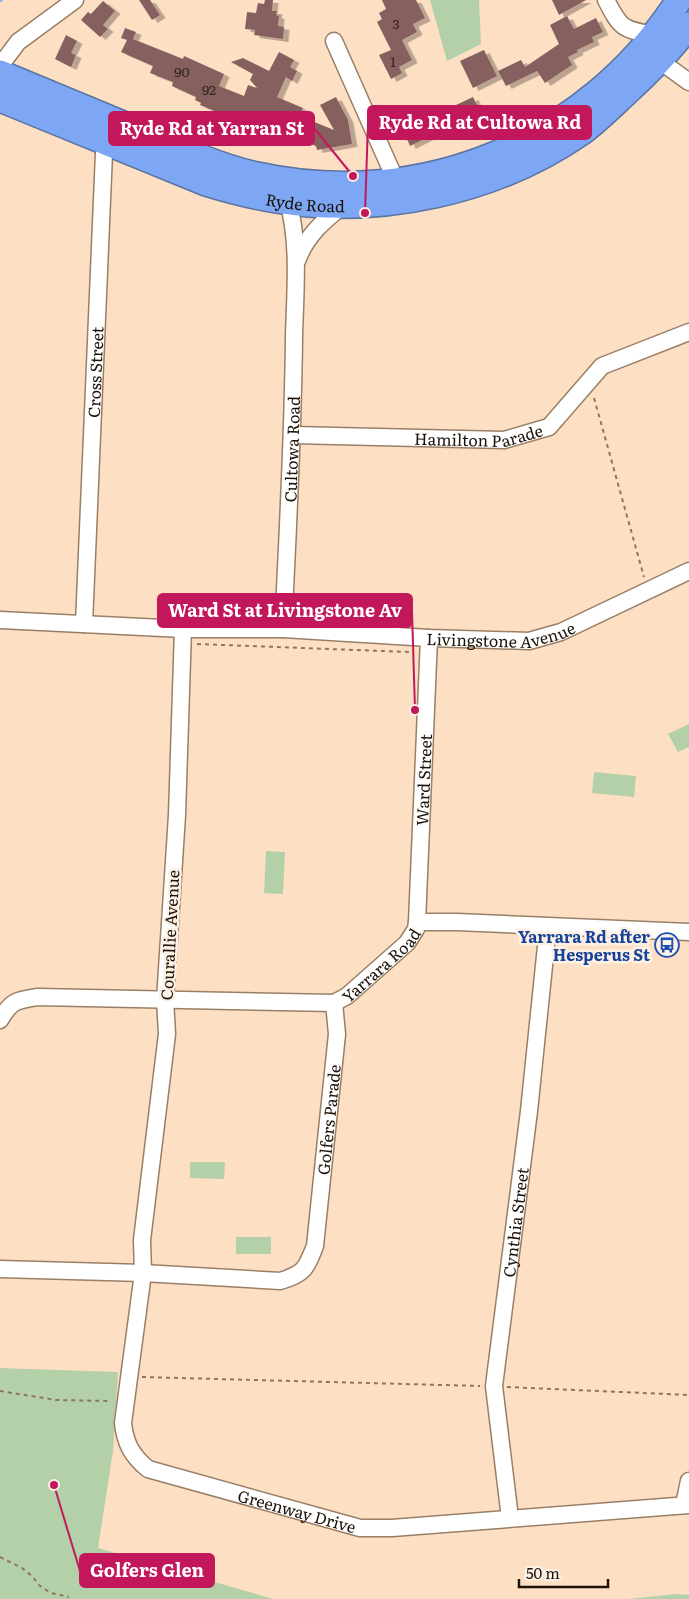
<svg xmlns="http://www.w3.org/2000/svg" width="689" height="1599" font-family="Literata,serif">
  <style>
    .green { fill: #b4d0a9 }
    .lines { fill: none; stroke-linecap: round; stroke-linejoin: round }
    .stream { stroke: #91b2e4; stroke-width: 4 }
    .building { fill: #85605e; filter: url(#shadow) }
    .minor-casing { stroke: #997f66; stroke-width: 19 }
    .highway-casing { stroke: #5b73a1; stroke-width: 28 }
    .path { stroke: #8a7664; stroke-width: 2; stroke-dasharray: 4 4; stroke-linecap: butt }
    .minor { stroke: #fff; stroke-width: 16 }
    .highway { stroke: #7da7f4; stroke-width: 25 }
    .labels { text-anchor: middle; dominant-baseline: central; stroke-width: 5; stroke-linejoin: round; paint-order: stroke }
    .number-label { font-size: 14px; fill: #36261e }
    .street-label { font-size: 16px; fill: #1c1208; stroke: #fdf1e6 }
    .transit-label { font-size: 16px; font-weight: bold; fill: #164399; stroke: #fdf1e6; text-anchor: end }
    .leader { fill: none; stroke: #c2185b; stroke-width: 2 }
    .callout-dot { fill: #c2185b; stroke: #fdf1e6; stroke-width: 2 }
    .callout { fill: #c2185b; stroke: #c2185b; stroke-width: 2 }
    .callout-label { font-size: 18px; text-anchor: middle; font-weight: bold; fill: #fff }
  </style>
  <defs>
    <filter id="shadow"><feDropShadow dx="5.5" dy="3" stdDeviation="0" flood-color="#0004"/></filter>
  </defs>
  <rect width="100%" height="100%" fill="#fde0c4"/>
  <!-- green -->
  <path class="green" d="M430 0H479L481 44 447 61Z
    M689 724V747L678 752 668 734Z
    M594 772 636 776 634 797 592 793Z
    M266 851 285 852 283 894 264 893Z
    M190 1162H225L224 1179 190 1178Z
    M236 1237H271V1254H236Z
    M0 1368 118 1372 113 1451 98 1548 273 1599H0Z
    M676 1594 689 1595V1599H628Z"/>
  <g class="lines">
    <!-- stream -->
    <path class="stream" d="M0 0H1"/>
  </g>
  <!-- building -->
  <path class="building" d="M139 0H150L160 15 152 20Z
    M265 0H273L272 11H277L276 15 279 16 278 26 284 27 283 39 254 35 255 30 245 29 247 12 256 13 258 3 264 4Z
    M382 0H416L425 18 413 24 417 32 402 40 412 60 399 67 402 73 391 79 379 55 391 50 377 22 382 19 379 13 386 9Z
    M552 0H586L559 15Z
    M103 1 115 11 103 25 108 29 100 37 81 20 88 12 91 14Z
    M567 16 574 29 596 18 603 32 592 37 594 42 577 50 578 52 568 57 572 65 545 83 537 71 506 86 498 71 521 60 525 67 559 44 550 25Z
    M125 28 136 32 133 39 183 59 184 56 224 74 219 86 244 96 248 85 257 88 250 80 253 74 231 62 243 58 269 71 279 52 294 60 290 67 297 71 292 81 286 77 277 97 303 108 300 116 334 130 320 105 336 97 348 120 352 144 317 150 316 146 292 135 294 131 276 124 273 131 265 127 262 133 217 114V112L200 105 201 103 195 100 196 97 172 86 173 82 150 73 153 66 121 52 127 40 121 38Z
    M66 35 77 41 71 53 76 55 71 67 55 59Z
    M484 50 497 76 473 88 460 61Z
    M473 97 479 109 441 128 442 130 410 146 406 136 401 138 394 123 433 106 437 114Z"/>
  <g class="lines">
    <!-- minor casing -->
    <g class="minor-casing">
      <g id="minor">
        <path d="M606 0C621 29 622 29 654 35"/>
        <path d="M334 41 396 181"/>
        <path d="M660 61 689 82"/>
        <path d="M0 66 18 42 75 0"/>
        <path d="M297 261C306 236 324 220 344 205"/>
        <path id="s1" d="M293 435 504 440 549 427 602 366 689 332"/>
        <path id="s2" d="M0 620 183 629H283L429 638 529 641 561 632 689 571"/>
        <path id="s3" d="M84 624 104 153 106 142 109 135"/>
        <path id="s4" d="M183 629 177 815 165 1000 167 1034 142 1240 143 1273 123 1423C125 1443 132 1456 148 1469L360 1528H392L689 1505"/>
        <path id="s5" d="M283 629C288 532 293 435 294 337 295 292 300 245 288 201"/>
        <path d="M417 922H457L689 932"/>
        <path id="s6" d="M0 1020C11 1001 16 1000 38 997L334 1003 347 996 407 943 416 929 417 922 429 638"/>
        <path id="s7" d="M0 1269 143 1273 280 1281C304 1274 306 1269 315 1246L337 1034 334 1003"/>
        <path d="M684 1505 689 1481"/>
        <path id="s8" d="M510 1518 494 1386 529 1111 548 927"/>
      </g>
    </g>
    <!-- highway casing -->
    <g class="highway-casing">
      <g id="highway">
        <path d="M0 73C45 92 90 110 135 129 174 146 215 166 257 175 422 211 587 142 679 0"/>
        <path id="s9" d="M0 99 206 183C229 190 252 196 276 200 379 217 496 192 582 132 598 120 613 105 627 92 650 71 671 50 689 25"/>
      </g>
    </g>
    <!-- path -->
    <path class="path" d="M594 398 644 577
      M197 644 409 652
      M142 1377 480 1386
      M507 1387 689 1395
      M0 1391 56 1400 111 1401
      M0 1557 22 1568 32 1576 40 1586 51 1593 69 1597"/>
    <!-- minor -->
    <use href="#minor" class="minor"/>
    <!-- highway -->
    <use href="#highway" class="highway"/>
  </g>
  <!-- icons -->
  <defs>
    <g id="bus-ring" transform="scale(1.25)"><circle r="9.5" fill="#fdf1e6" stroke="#1a4fb4" stroke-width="1.5"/><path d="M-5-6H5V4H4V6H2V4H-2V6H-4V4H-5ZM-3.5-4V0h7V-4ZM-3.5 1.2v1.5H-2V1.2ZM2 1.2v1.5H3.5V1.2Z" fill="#1a4fb4"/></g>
  </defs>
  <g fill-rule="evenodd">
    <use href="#bus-ring" x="667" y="945"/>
  </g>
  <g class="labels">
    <!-- number labels -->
    <g class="number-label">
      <text x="396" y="23">3</text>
      <text x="393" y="61">1</text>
      <text x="182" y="71">90</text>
      <text x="209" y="89">92</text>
    </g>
    <!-- street labels -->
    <g class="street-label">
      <text stroke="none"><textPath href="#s9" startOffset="324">Ryde Road</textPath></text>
      <text stroke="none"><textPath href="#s3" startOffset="252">Cross Street</textPath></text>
      <text stroke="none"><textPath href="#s1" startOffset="186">Hamilton Parade</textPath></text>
      <text stroke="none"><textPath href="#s5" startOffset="180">Cultowa Road</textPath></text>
      <text stroke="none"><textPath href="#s2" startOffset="502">Livingstone Avenue</textPath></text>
      <text stroke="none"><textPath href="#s6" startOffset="604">Ward Street</textPath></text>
      <text transform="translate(169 935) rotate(-87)">Courallie Avenue</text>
      <text stroke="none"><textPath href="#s6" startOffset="404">Yarrara Road</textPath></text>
      <text stroke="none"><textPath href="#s7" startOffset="460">Golfers Parade</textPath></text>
      <text stroke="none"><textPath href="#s8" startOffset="298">Cynthia Street</textPath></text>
      <text stroke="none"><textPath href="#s4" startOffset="1006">Greenway Drive</textPath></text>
    </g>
    <!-- transit labels -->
    <g class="transit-label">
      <text x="650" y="936">Yarrara Rd after<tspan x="650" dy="18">Hesperus St</tspan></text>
    </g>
  </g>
  <!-- callouts -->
  <path class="leader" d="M365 213L368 122M353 176L314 128M415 710L412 611M54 1485L80 1571"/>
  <g class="callout-dot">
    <circle cx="365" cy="213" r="5"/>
    <circle cx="353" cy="176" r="5"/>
    <circle cx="415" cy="710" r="5"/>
    <circle cx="54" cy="1485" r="5"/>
  </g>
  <g class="callout">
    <rect x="368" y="106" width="223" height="33" rx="5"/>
    <rect x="109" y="112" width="205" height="33" rx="5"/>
    <rect x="158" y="594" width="254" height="33" rx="5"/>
    <rect x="80" y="1554" width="134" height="33" rx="5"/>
  </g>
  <g class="callout-label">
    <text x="480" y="129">Ryde Rd at Cultowa Rd</text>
    <text x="212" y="135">Ryde Rd at Yarran St</text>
    <text x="285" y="617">Ward St at Livingstone Av</text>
    <text x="147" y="1577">Golfers Glen</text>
  </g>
  <!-- scale -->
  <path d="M519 1579v8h89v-8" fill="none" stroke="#1c1208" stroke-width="2.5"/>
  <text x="526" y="1579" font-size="15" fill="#1c1208" stroke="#fdf1e6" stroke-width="4" paint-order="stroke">50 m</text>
</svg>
